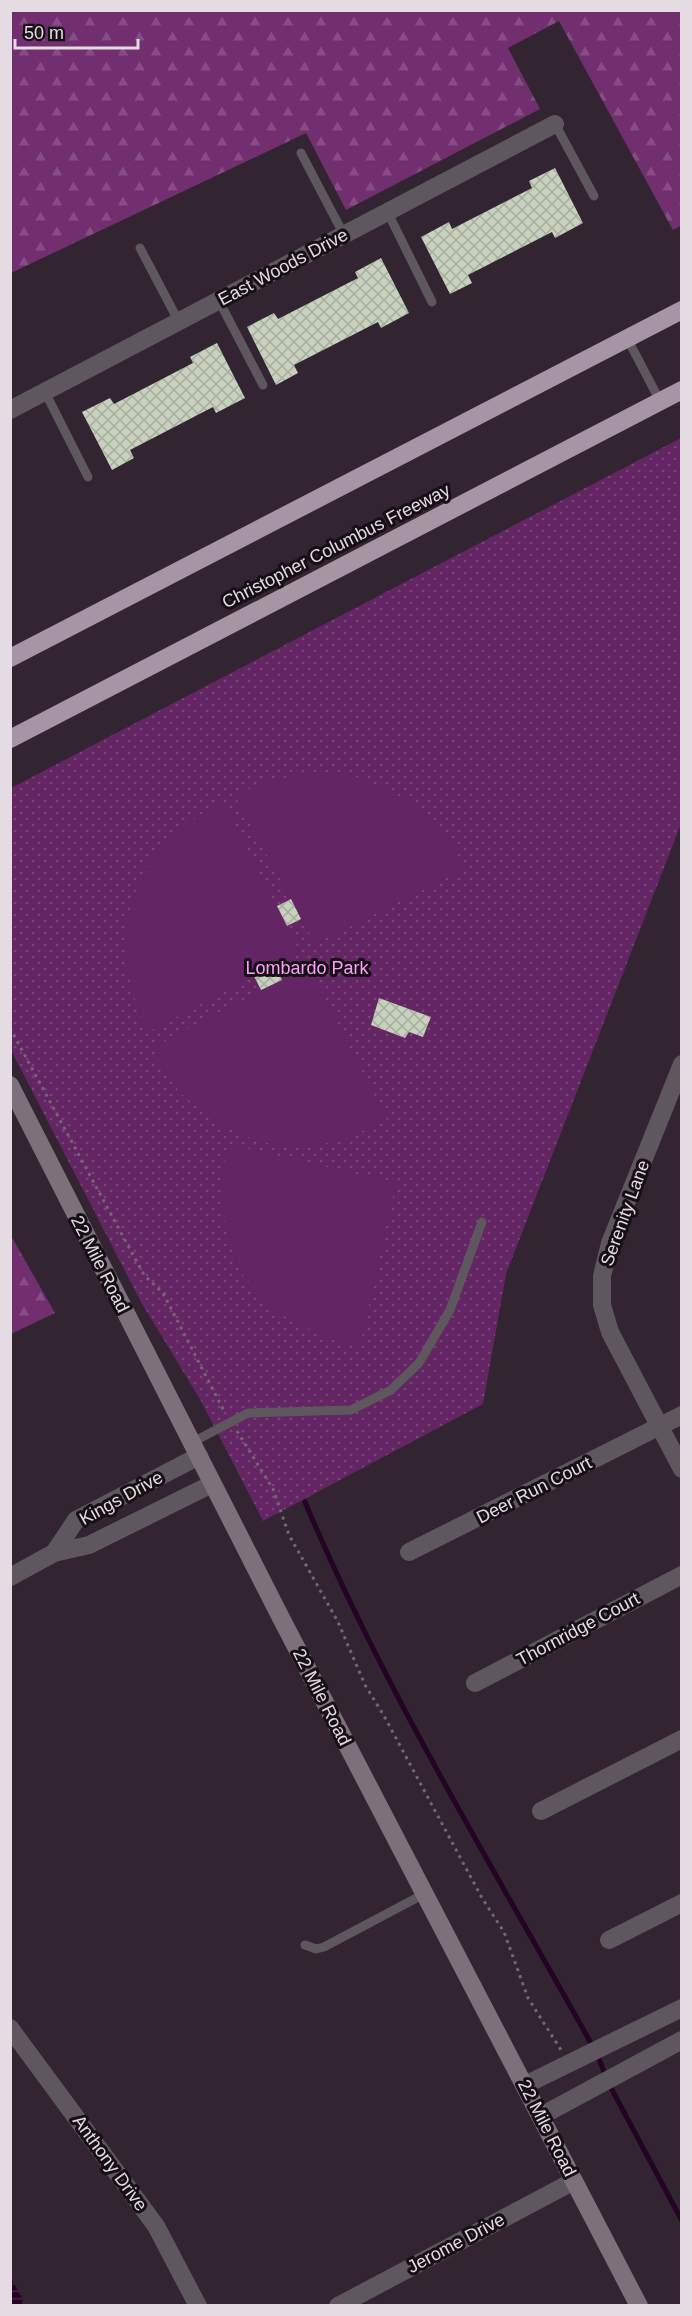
<svg xmlns="http://www.w3.org/2000/svg" width="692" height="2316" font-family="Arial,sans-serif">
	<style>
		.forest { fill: url(#forest-firs) }
		.park { fill: url(#park-dots) }
		.garden { fill: #632563 }
		.water { fill: url(#water-rules) }
		.lines { fill: none; stroke-linecap: round; stroke-linejoin: round }
		.stream { stroke: #240324; stroke-width: 5 }
		.building { fill: url(#building-cross-hatch) }
		.path { stroke: #736772; stroke-width: 3; stroke-dasharray: 3 4.5; stroke-linecap: butt }
		.lane { stroke: #5e575e; stroke-width: 9 }
		.street { stroke: #5e575e; stroke-width: 18 }
		.secondary { stroke: #7c717b; stroke-width: 18 }
		.highway { stroke: #a696a5; stroke-width: 18 }
		.labels { text-anchor: middle; dominant-baseline: central; stroke-width: 6; stroke-linejoin: round; paint-order: stroke }
		.street-label { font-size: 18px; fill: #e4dbe3; stroke: #161015 }
		.park-label { font-size: 18px; fill: #fda0fa; stroke: #161015 }
	</style>
	<defs>
		<pattern id="forest-firs" width="22" height="20" patternUnits="userSpaceOnUse" patternTransform="scale(1.5)"><rect width="22" height="20" fill="#712f70"/><path d="M5 1l3.5 6h-7zM16 11l3.5 6h-7z" fill="#854d84"/></pattern>
		<pattern id="park-dots" width="8" height="8" patternUnits="userSpaceOnUse" patternTransform="scale(1.5)"><rect width="8" height="8" fill="#632563"/><path d="M2 2h.1M6 6h.1" fill="none" stroke="#794479" stroke-width="1.8" stroke-linecap="round"/></pattern>
		<pattern id="water-rules" width="6" height="5" patternUnits="userSpaceOnUse" patternTransform="scale(1.5)"><rect width="6" height="5" fill="#240324"/><path d="M0 2.5h6" fill="none" stroke="#442744"/></pattern>
		<pattern id="building-cross-hatch" width="8" height="8" patternUnits="userSpaceOnUse" patternTransform="scale(1.5)"><rect width="8" height="8" fill="#c7d1bd"/><path d="M0 0l8 8M0 8l8-8" fill="none" stroke="#a6ad9f"/></pattern>
	</defs>
	<rect width="100%" height="100%" fill="#322431"/>
	<g class="forest">
		<polygon points="11,11 681,11 682,225 673,230 559,21 508,48 540,109 346,210 306,133 11,273"/>
		<polygon points="10,1234 55,1313 11,1334 10,1334"/>
	</g>
	<polygon class="park" points="681,438 681,824 506,1274 483,1404 263,1521 201,1401 141,1302 11,1050 11,788"/>
	<g class="garden">
		<polygon points="311,772 363,778 418,806 451,842 464,869 315,944 235,796 261,783"/>
		<path d="M223,802L300,952L146,1033C126,977 115,931 143,874C147,867 150,856 156,850C175,830 199,815 223,802Z"/>
		<path d="M308,966L387,1120C362,1132 337,1143 310,1146C263,1152 210,1123 179,1091C168,1079 160,1061 152,1048Z"/>
		<polygon points="228,1144 396,1183 360,1346 326,1338 278,1313 240,1272 223,1216 221,1179"/>
	</g>
	<polygon class="water" points="11,2278 23,2300 21,2305 11,2305"/>
	<g class="lines">
		<path class="stream" d="M305,1502C386,1694 496,1872 597,2054L609,2084L682,2221"/>
	</g>
	<g class="building">
		<polygon points="555,168 583,223 555,238 552,232 468,275 472,283 450,294 421,237 449,222 452,229 532,188 529,181"/>
		<polygon points="381,258 409,313 381,328 378,322 294,365 298,373 276,385 247,327 274,313 278,319 358,278 355,272"/>
		<polygon points="217,343 245,398 216,413 213,407 130,450 134,458 112,470 82,412 110,398 114,404 193,363 190,357"/>
		<polygon points="291,899 301,919 287,926 277,906"/>
		<polygon points="275,965 282,980 261,990 254,976"/>
		<polygon points="379,998 431,1017 423,1037 409,1032 405,1038 371,1025"/>
	</g>
	<g class="lines">
		<g class="path">
			<polyline points="10,1028 144,1275 163,1293 225,1413"/>
			<polyline points="237,1431 273,1489 289,1535 338,1622 365,1685 383,1714 482,1898 504,1932 528,1998 561,2050"/>
		</g>
		<g class="lane">
			<polyline points="555,124 594,196"/>
			<polyline points="301,153 344,235"/>
			<polyline points="388,213 432,302"/>
			<polyline points="140,248 179,322"/>
			<polyline points="219,301 263,385"/>
			<polyline points="627,338 660,401"/>
			<polyline points="45,392 88,477"/>
			<polyline points="191,1443 248,1413 351,1410 391,1390 419,1363 450,1310 482,1222"/>
			<polyline points="305,1945 316,1949 324,1947 424,1894"/>
		</g>
		<g class="street">
			<polyline points="10,410 555,124"/>
			<polyline points="682,1064 610,1243 602,1276 602,1305 610,1332 682,1469"/>
			<polyline points="199,1456 76,1520 54,1553 89,1545 212,1484"/>
			<polyline points="409,1552 682,1415"/>
			<polyline points="10,1577 54,1553"/>
			<polyline points="475,1683 682,1575"/>
			<polyline points="541,1811 682,1739"/>
			<polyline points="609,1940 682,1903"/>
			<polyline points="10,2028 156,2226 198,2306"/>
			<polyline points="525,2085 682,2008"/>
			<polyline points="541,2116 682,2040"/>
			<polyline points="338,2306 574,2181"/>
		</g>
		<polyline class="secondary" points="10,1085 280,1616 639,2306"/>
		<g class="highway">
			<polyline points="10,658 682,310"/>
			<polyline points="10,739 682,390"/>
		</g>
	</g>
	<g class="labels">
		<g class="street-label">
			<text transform="translate(283 267) rotate(-28)">East Woods Drive</text>
			<text transform="translate(336 546) rotate(-27)">Christopher Columbus Freeway</text>
			<text transform="translate(625 1213) rotate(-70)">Serenity Lane</text>
			<text transform="translate(100 1264) rotate(63)">22 Mile Road</text>
			<text transform="translate(534 1490) rotate(-27)">Deer Run Court</text>
			<text transform="translate(121 1498) rotate(-29)">Kings Drive</text>
			<text transform="translate(578 1629) rotate(-28)">Thornridge Court</text>
			<text transform="translate(322 1697) rotate(63)">22 Mile Road</text>
			<text transform="translate(547 2128) rotate(63)">22 Mile Road</text>
			<text transform="translate(110 2163) rotate(54)">Anthony Drive</text>
			<text transform="translate(456 2243) rotate(-28)">Jerome Drive</text>
		</g>
		<g class="park-label">
			<text x="307" y="968">Lombardo Park</text>
		</g>
	</g>
	<rect width="692" height="2316" fill="none" stroke="#e4dbe3" stroke-width="24"/>
	<path d="M15 39v9h123v-9" fill="none" stroke="#e4dbe3" stroke-width="3"/>
	<text x="24" y="39" font-size="18" fill="#e4dbe3" stroke="#161015" stroke-width="4.5" paint-order="stroke">50 m</text>
</svg>
